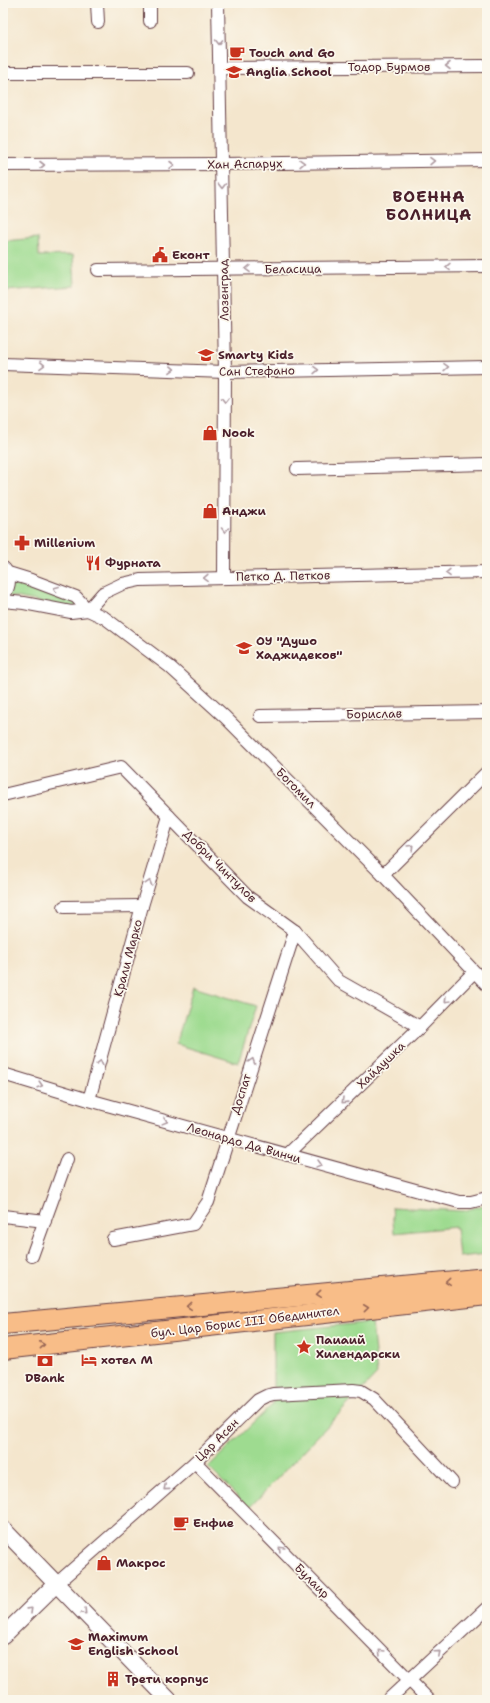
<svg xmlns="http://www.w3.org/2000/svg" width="490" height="1703" font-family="'Shantell Sans',sans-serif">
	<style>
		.green { fill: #9edb90; stroke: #747d5e }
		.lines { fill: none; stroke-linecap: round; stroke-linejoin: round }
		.minor-casing { stroke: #643d43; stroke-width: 14 }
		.tertiary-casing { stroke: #643d43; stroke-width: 18 }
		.primary-casing { stroke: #643d43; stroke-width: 22 }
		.minor { stroke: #fff; stroke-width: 12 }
		.tertiary { stroke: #fff; stroke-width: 16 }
		.primary { stroke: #f8bd88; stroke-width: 20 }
		.oneway { stroke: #ae9aa0 }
		.oneway2 { stroke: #986655 }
		.labels { text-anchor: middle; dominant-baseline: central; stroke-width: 3.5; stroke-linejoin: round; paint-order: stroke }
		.poi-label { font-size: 12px; font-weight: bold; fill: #4a1f2b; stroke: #fbf7ec; text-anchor: start }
		.street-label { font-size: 12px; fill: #4a1f2b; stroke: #fbf7ec }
		.district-label { font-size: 16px; font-weight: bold; letter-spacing: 1px; fill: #4a1f2b; stroke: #fbf7ec }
	</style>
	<rect width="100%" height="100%" fill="#fbf7ec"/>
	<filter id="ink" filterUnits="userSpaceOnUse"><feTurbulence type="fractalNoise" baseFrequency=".025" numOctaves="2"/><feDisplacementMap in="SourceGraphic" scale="8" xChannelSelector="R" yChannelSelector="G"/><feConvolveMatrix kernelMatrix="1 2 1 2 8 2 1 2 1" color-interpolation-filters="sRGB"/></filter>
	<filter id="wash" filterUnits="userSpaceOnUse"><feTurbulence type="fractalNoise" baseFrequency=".012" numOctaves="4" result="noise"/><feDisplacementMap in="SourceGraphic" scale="16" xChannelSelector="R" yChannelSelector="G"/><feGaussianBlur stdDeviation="0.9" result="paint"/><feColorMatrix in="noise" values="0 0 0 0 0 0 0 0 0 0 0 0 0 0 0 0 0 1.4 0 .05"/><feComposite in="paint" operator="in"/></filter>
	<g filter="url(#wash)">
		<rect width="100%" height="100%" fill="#f4e6cd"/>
		<g class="green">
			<polygon points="38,238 39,256 73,255 75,286 4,291 3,241"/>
			<polygon points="9,577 73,601 80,607 71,608 5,595"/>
			<polygon points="193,987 256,1006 238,1063 176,1044"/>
			<polygon points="487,1204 487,1254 459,1257 456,1227 394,1233 392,1207 463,1211"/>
			<polygon points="372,1322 377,1374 249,1508 208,1467 273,1404 273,1332"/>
		</g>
	</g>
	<g filter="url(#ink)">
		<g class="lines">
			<defs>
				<g id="minor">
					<polyline points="97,3 98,22"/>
					<polyline points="150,3 150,21"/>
					<polyline points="218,3 225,372 224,577"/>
					<polyline points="220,68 487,66"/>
					<polyline points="3,73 188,73"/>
					<polyline points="3,165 222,164 487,160"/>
					<polyline points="98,270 487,266"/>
					<polyline points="3,364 225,372 487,367"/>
					<polyline points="297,469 487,464"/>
					<polyline points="5,572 31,580 76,597 88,610 105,618 170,667 225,717 383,875 487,985"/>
					<polyline points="3,601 24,603 71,612 88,610"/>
					<polyline points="88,610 103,593 122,584 140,580 487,572"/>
					<polyline points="260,716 487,712"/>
					<polyline points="3,795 121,767 248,897 295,931 339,981 420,1027"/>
					<polyline points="383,875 487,772"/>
					<polyline points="64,907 142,906"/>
					<polyline points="3,1074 89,1100 459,1202 471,1202 487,1198"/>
					<polyline points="89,1100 142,906 169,816"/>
					<polyline points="287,1155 420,1027 474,972"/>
					<polyline points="3,1216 45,1221"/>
					<polyline points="113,1239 193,1224 208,1202 295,931"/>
					<polyline points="32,1256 67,1159"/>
					<polyline points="195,1462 429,1700"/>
					<polyline points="56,1584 195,1462 258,1400 266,1396 273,1394 353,1390 361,1391 374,1399 452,1482"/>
					<polyline points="388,1700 487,1608"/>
				</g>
				<g id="tertiary">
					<path d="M3,570C8,577 8,585 3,593"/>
					<polyline points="3,1529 169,1700"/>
					<polyline points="3,1636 56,1584"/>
				</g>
				<g id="primary">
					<polyline points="3,1324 487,1278"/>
					<polyline points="3,1349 487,1295"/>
				</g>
			</defs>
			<use href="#minor" class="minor-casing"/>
			<use href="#tertiary" class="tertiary-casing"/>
			<use href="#primary" class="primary-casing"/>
			<use href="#minor" class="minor"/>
			<use href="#tertiary" class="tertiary"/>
			<use href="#primary" class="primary"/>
		</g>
		<defs><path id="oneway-chevron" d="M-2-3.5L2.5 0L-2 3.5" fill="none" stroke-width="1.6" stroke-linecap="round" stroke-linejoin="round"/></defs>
		<g class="oneway">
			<use href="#oneway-chevron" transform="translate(219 42) rotate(89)"/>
			<use href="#oneway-chevron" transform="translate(448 66) rotate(180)"/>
			<use href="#oneway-chevron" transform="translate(432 161) rotate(-1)"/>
			<use href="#oneway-chevron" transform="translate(302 163) rotate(-1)"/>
			<use href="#oneway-chevron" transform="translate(42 165)"/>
			<use href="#oneway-chevron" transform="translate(172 165)"/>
			<use href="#oneway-chevron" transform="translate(222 186) rotate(89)"/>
			<use href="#oneway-chevron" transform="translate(448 267) rotate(179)"/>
			<use href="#oneway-chevron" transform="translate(248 269) rotate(179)"/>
			<use href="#oneway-chevron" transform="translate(42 365) rotate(1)"/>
			<use href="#oneway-chevron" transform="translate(446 367) rotate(-1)"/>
			<use href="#oneway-chevron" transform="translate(172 369) rotate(2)"/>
			<use href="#oneway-chevron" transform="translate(316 370) rotate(-1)"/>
			<use href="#oneway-chevron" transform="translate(225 400) rotate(90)"/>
			<use href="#oneway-chevron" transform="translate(225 530) rotate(90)"/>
			<use href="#oneway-chevron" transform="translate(448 573) rotate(179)"/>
			<use href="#oneway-chevron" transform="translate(206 578) rotate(178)"/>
			<use href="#oneway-chevron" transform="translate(56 589) rotate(-158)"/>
			<use href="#oneway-chevron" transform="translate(411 847) rotate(-45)"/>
			<use href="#oneway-chevron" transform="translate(149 883) rotate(-74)"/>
			<use href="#oneway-chevron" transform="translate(447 1000) rotate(134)"/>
			<use href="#oneway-chevron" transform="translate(252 1061) rotate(-72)"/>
			<use href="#oneway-chevron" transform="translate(100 1063) rotate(-75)"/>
			<use href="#oneway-chevron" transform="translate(40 1085) rotate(17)"/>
			<use href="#oneway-chevron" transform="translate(344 1101) rotate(136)"/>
			<use href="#oneway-chevron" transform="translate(165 1121) rotate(15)"/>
			<use href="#oneway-chevron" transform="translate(319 1164) rotate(15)"/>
			<use href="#oneway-chevron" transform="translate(166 1488) rotate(139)"/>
			<use href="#oneway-chevron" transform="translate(281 1549) rotate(-135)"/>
			<use href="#oneway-chevron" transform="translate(30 1610) rotate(-44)"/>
			<use href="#oneway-chevron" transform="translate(84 1612) rotate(46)"/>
			<use href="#oneway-chevron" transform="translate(381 1652) rotate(-135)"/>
			<use href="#oneway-chevron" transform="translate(438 1653) rotate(-42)"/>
		</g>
		<g class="oneway2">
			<use href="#oneway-chevron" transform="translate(448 1282) rotate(175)"/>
			<use href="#oneway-chevron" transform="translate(319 1294) rotate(175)"/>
			<use href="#oneway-chevron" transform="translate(189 1306) rotate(175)"/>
			<use href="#oneway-chevron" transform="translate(366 1308) rotate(-6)"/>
			<use href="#oneway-chevron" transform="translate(42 1345) rotate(-6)"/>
		</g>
	</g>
	<defs>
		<symbol id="cafe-bare" viewBox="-9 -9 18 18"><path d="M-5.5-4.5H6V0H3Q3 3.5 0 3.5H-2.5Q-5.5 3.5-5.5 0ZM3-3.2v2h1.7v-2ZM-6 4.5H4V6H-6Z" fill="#c8321e" stroke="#fbf7ec" stroke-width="2.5" paint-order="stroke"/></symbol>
		<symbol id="school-bare" viewBox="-9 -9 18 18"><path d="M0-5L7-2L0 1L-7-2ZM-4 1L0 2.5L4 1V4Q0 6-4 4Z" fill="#c8321e" stroke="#fbf7ec" stroke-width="2.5" paint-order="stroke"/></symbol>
		<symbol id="civic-bare" viewBox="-9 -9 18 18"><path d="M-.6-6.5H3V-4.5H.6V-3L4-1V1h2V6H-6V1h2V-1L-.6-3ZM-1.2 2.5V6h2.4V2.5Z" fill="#c8321e" stroke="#fbf7ec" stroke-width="2.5" paint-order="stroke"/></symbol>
		<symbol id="shop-bare" viewBox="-9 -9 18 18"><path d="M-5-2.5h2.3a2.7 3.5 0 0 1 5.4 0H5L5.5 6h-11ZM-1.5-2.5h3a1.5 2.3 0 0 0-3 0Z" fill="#c8321e" stroke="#fbf7ec" stroke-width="2.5" paint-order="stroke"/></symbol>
		<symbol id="pharmacy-bare" viewBox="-9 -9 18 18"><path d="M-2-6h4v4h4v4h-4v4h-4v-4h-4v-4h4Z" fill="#c8321e" stroke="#fbf7ec" stroke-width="2.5" paint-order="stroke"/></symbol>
		<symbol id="restaurant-bare" viewBox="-9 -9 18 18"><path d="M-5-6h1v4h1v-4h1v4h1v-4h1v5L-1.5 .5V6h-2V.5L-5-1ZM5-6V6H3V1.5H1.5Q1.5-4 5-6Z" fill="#c8321e" stroke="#fbf7ec" stroke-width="2.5" paint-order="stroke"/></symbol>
		<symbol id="sight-bare" viewBox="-9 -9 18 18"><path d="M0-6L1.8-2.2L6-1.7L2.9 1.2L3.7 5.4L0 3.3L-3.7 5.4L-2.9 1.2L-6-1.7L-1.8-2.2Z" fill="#c8321e" stroke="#fbf7ec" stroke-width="2.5" paint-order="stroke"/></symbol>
		<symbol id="hotel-bare" viewBox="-9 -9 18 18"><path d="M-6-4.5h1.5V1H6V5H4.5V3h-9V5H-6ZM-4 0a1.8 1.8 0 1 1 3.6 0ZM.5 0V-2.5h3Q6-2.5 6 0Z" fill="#c8321e" stroke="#fbf7ec" stroke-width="2.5" paint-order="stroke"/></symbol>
		<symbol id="bank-bare" viewBox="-9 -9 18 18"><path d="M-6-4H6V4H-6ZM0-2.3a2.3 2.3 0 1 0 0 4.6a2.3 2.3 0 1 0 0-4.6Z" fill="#c8321e" stroke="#fbf7ec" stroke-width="2.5" paint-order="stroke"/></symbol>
		<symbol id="building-bare" viewBox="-9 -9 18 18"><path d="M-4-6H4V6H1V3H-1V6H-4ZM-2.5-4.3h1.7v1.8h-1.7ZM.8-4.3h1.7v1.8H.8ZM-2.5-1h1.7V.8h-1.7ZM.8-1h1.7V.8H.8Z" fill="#c8321e" stroke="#fbf7ec" stroke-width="2.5" paint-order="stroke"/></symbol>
	</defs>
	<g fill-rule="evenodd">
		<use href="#cafe-bare" x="226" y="42" width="22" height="22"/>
		<use href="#school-bare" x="223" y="61" width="22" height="22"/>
		<use href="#civic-bare" x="149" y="244" width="22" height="22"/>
		<use href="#school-bare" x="195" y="344" width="22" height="22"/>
		<use href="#shop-bare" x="199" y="422" width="22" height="22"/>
		<use href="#shop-bare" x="199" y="500" width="22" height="22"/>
		<use href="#pharmacy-bare" x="11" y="532" width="22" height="22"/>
		<use href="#restaurant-bare" x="82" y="552" width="22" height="22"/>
		<use href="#school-bare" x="233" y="637" width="22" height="22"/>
		<use href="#sight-bare" x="293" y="1336" width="22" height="22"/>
		<use href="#hotel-bare" x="78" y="1349" width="22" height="22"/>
		<use href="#bank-bare" x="34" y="1350" width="22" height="22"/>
		<use href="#cafe-bare" x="170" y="1512" width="22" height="22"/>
		<use href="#shop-bare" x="93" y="1552" width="22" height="22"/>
		<use href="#school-bare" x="65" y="1633" width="22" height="22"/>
		<use href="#building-bare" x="102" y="1668" width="22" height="22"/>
	</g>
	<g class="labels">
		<g class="poi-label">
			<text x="249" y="53">Touch and Go</text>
			<text x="246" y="72">Anglia School</text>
			<text x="172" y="255">Еконт</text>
			<text x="218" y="355">Smarty Kids</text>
			<text x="222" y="433">Nook</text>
			<text x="222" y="511">Анджи</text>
			<text x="34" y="543">Millenium</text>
			<text x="105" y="563">Фурната</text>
			<text x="256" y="641">ОУ "Душо<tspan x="256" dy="14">Хаджидеков"</tspan></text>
			<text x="316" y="1340">Паиаий<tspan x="316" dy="14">Хилендарски</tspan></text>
			<text x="101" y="1360">хотел М</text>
			<text x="45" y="1378" text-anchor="middle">DBank</text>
			<text x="193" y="1523">Енфие</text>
			<text x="116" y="1563">Макрос</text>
			<text x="88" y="1637">Maximum<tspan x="88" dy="14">English School</tspan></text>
			<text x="125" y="1679">Трети корпус</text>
		</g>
		<g class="street-label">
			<text x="389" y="67">Тодор Бурмов</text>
			<text transform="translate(245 164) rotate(-1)">Хан Аспарух</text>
			<text transform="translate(293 269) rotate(-1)">Беласица</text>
			<text transform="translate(224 290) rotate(-91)">Лозенград</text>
			<text transform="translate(257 371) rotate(-1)">Сан Стефано</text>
			<text transform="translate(283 576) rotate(-1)">Петко Д. Петков</text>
			<text transform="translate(374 714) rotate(-1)">Борислав</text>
			<text transform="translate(296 788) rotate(45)">Богомил</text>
			<text transform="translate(220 866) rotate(45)">Добри Чинтулов</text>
			<text transform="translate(128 958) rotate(-75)">Крали Марко</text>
			<text transform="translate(381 1065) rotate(-44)">Хайдушка</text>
			<text transform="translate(241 1094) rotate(-72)">Доспат</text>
			<text transform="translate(244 1143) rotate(16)">Леонардо Да Винчи</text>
			<text transform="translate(245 1322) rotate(-7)">бул. Цар Борис III Обединител</text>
			<text transform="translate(217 1440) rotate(-45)">Цар Асен</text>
			<text transform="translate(312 1581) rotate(45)">Булаир</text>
		</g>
		<g class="district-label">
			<text x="429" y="196">ВОЕННА<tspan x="429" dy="18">БОЛНИЦА</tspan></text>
		</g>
	</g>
	<rect width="490" height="1703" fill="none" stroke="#fbf7ec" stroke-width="16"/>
</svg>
